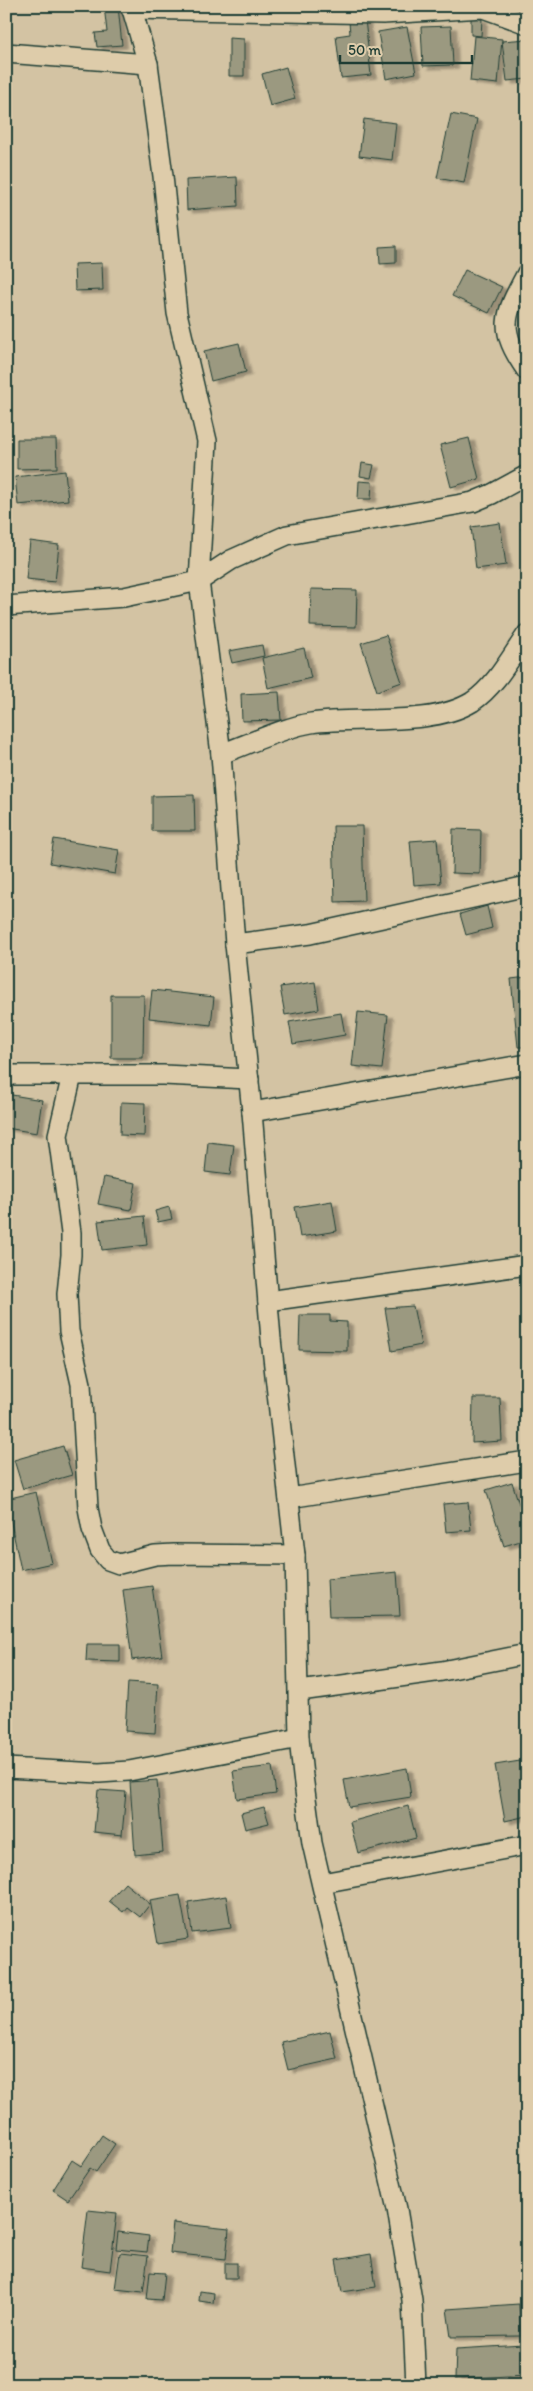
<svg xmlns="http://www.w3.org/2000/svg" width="533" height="2391" font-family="Itim,sans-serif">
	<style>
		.building { fill: #9b9980; stroke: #1f3d34; filter: url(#shadow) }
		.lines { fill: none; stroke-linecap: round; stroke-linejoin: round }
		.minor-casing { stroke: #1f3d34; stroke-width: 22 }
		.minor { stroke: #deccaa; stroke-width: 19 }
	</style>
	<defs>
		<filter id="shadow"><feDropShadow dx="5.5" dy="3" stdDeviation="1" flood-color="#0004"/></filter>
	</defs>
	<rect width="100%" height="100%" fill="#d3c3a3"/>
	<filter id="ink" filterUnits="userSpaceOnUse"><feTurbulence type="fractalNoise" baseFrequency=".02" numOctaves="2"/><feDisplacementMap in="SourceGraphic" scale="10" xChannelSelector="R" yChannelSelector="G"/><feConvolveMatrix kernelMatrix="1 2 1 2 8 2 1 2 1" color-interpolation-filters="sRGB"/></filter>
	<g filter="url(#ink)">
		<g class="building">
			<polygon points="104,6 118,6 122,45 97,47 95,33 107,32"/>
			<polygon points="471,18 482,19 481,36 471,35"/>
			<polygon points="365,19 371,75 341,78 336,36 350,34 349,21"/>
			<polygon points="451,26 453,65 423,66 421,27"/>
			<polygon points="407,27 416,73 386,79 378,32"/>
			<polygon points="474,36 502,39 498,84 470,81"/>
			<polygon points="229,38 244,39 244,76 229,76"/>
			<polygon points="527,39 527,79 507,81 502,41"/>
			<polygon points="286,67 295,99 270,106 262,74"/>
			<polygon points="451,114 477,119 464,183 437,178"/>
			<polygon points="364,119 396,123 392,160 359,156"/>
			<polygon points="237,177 238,206 187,210 186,180"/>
			<polygon points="396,246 396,263 380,264 379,247"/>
			<polygon points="102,263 103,290 75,291 74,264"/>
			<polygon points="465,270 502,287 489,313 452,296"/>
			<polygon points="239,343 246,372 211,381 204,351"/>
			<polygon points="469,438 479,479 451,487 440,445"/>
			<polygon points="17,439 56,439 57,468 17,469"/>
			<polygon points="362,463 374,465 371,478 360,476"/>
			<polygon points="65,471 68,500 18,505 15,477"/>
			<polygon points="359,481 372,482 371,499 358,499"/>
			<polygon points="500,523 506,565 476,569 471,527"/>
			<polygon points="527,526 527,544 521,528"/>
			<polygon points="30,541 59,545 55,582 26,579"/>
			<polygon points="311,589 357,590 356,627 310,626"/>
			<polygon points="386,635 402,682 377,691 361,643"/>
			<polygon points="262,645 264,656 232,663 229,651"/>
			<polygon points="304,648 311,678 268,688 262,658"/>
			<polygon points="279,692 281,720 242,721 241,694"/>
			<polygon points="194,795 195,831 152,831 152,796"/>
			<polygon points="333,826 362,826 364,901 335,902"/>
			<polygon points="453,829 481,830 480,874 452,873"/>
			<polygon points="54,839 119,850 115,874 50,863"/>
			<polygon points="437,839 441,883 414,885 410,841"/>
			<polygon points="487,906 492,928 466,935 460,914"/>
			<polygon points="527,977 527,1047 518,1047 511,979"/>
			<polygon points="315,982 319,1009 285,1015 280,987"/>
			<polygon points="152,990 214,997 211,1025 149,1018"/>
			<polygon points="111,995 144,995 143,1058 111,1058"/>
			<polygon points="358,1012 388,1015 382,1069 352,1066"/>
			<polygon points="341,1013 345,1035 293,1044 289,1022"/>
			<polygon points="527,1082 527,1124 524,1124"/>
			<polygon points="6,1094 42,1100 37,1133 6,1128"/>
			<polygon points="121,1102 145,1103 144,1136 120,1135"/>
			<polygon points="208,1142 234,1145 230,1175 205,1172"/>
			<polygon points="104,1177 136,1183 131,1210 98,1204"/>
			<polygon points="332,1201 337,1231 300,1237 295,1207"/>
			<polygon points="169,1207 172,1219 158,1222 155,1211"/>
			<polygon points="144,1216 147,1245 102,1250 98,1221"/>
			<polygon points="413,1306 421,1345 392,1351 385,1308"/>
			<polygon points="300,1315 330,1315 330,1321 347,1322 347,1351 299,1350"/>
			<polygon points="473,1398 500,1398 502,1441 472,1443"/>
			<polygon points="63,1446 72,1475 23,1489 14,1460"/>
			<polygon points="512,1482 527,1529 527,1539 504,1546 486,1490"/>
			<polygon points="36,1492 52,1563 21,1570 6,1499"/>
			<polygon points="468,1502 471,1530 446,1532 443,1504"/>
			<polygon points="397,1572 400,1616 329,1617 327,1579"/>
			<polygon points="152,1586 162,1656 132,1660 123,1590"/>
			<polygon points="87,1644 120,1644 120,1662 86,1661"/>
			<polygon points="128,1682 158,1684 155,1733 125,1731"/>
			<polygon points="520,1761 527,1796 527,1816 505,1821 495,1765"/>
			<polygon points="272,1766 276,1794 237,1799 233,1771"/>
			<polygon points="407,1768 411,1797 349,1807 344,1780"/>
			<polygon points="157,1780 163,1852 135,1855 130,1782"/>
			<polygon points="98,1790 126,1792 122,1835 94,1832"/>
			<polygon points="408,1806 416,1838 358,1853 350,1822"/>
			<polygon points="264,1807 269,1823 245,1829 241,1813"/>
			<polygon points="125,1883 150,1904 140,1917 127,1907 123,1912 109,1901"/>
			<polygon points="180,1895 188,1939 158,1944 150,1900"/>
			<polygon points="226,1896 231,1928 192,1933 188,1902"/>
			<polygon points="330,2031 337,2059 288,2070 281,2042"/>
			<polygon points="102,2135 115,2144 96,2172 90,2168 68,2200 53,2190 72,2160 81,2166"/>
			<polygon points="88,2210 117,2213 110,2271 81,2267"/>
			<polygon points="173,2223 229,2229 226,2259 170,2253"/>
			<polygon points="118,2232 149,2236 147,2252 116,2249"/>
			<polygon points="120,2253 148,2256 143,2292 115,2289"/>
			<polygon points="371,2254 376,2287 342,2292 336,2260"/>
			<rect x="225" y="2263" width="12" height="15"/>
			<polygon points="150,2272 165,2273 162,2300 147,2299"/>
			<polygon points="200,2291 214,2293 213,2303 199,2301"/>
			<polygon points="519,2304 521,2336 451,2337 447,2309"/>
			<polygon points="523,2345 526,2375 455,2379 456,2349"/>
		</g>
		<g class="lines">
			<defs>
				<g id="minor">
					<polyline points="131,6 148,64 163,176 177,313 207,441 199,581 221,754 235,944 252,1112 271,1339 295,1555 299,1738 303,1776 312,1843 397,2209 412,2300 416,2385"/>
					<polyline points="131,9 383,14 483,8 527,24"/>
					<polyline points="6,53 148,64"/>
					<path d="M527,273C504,316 497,328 527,371"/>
					<polyline points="6,606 124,597 199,581 231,560 287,535 473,502 492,494 527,475"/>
					<path d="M221,754C246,745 285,727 311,723C358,716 431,727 472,702C495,687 511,657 527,634"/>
					<polyline points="235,944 310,934 527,886"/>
					<polyline points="6,1075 163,1075 249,1079"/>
					<polyline points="72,1075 58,1135 71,1233 71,1255 67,1294 69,1331 81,1384 88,1508 92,1529 100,1550 108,1560 119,1564 155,1555 174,1554 295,1555"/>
					<polyline points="252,1112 527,1064"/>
					<polyline points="268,1301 527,1265"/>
					<polyline points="289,1498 527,1461"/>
					<polyline points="300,1691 442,1671 527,1654"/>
					<polyline points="6,1768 99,1773 129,1771 299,1738"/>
					<polyline points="322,1883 527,1845"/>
				</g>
			</defs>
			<use href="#minor" class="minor-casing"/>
			<use href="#minor" class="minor"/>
		</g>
	</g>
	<rect width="533" height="2391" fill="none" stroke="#deccaa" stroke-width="25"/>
	<rect x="12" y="12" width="508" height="2366" fill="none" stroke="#1f3d34" stroke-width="2" filter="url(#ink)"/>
	<path d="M340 55v8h132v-8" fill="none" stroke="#1f3d34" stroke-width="2.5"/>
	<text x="348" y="55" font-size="15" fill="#1f3d34" stroke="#deccaa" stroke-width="4" paint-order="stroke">50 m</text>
</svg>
